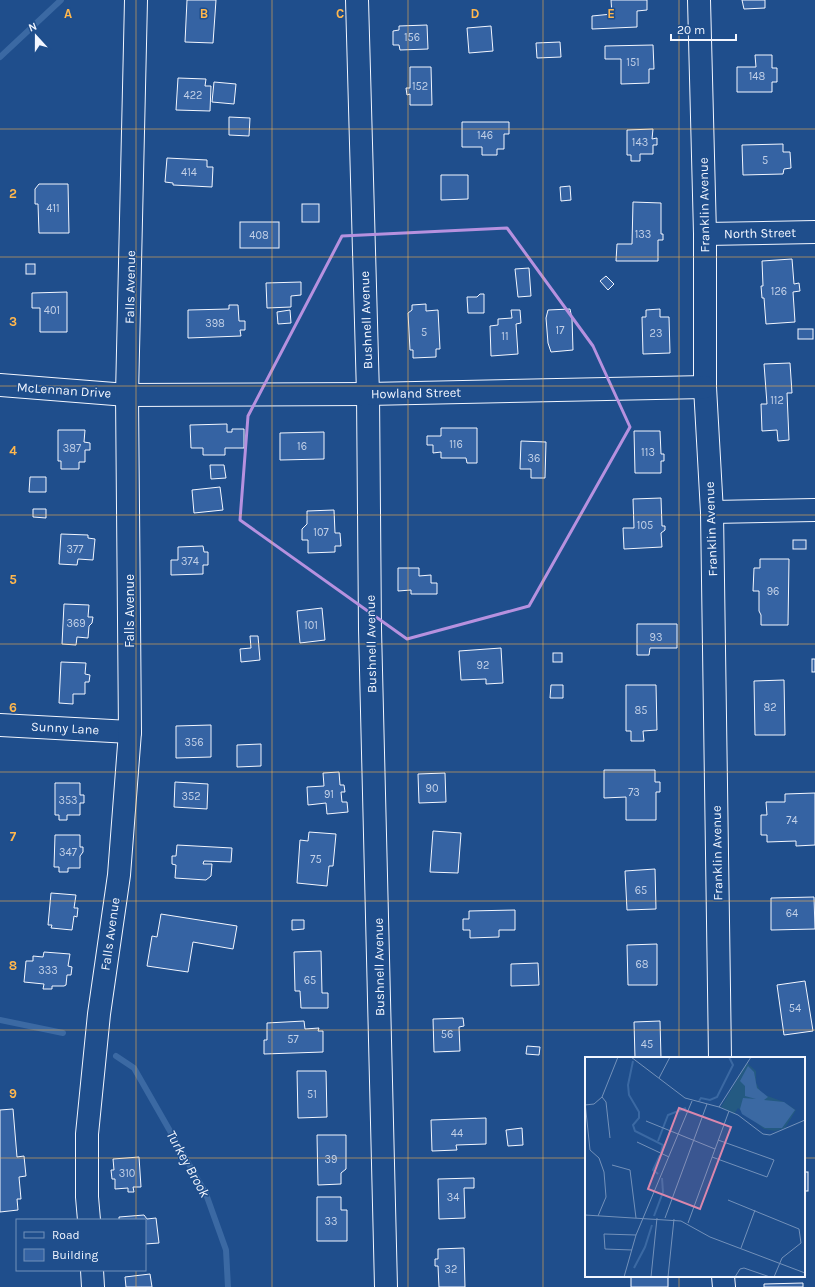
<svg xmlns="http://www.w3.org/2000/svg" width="815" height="1287" font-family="Karla,sans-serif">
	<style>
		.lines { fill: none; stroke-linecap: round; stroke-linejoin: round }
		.stream { stroke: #3b69a3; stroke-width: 6 }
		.building { fill: #3563a3; stroke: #f2f6ff }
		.minor-casing { stroke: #f2f6ff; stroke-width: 24 }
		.major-casing { stroke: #f2f6ff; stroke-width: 24 }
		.minor { stroke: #1f4e8c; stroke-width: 22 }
		.major { stroke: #1f4e8c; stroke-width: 22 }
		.marked { fill: none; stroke: #b691df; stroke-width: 3; stroke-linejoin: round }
		.grid { fill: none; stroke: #ffb74d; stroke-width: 1; stroke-opacity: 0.55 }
		.labels { text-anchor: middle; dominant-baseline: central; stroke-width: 3; stroke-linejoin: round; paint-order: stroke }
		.number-label { font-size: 11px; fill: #c3d1e8 }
		.street-label { font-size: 13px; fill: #f2f6ff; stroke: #1f4e8c }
		.water-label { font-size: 14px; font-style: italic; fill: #f2f6ff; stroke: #1f4e8c }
		.inset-river { fill: none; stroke: #3b69a3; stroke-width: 2 }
		.inset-road { fill: none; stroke: #7391ba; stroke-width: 1 }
		.view { fill: #da87ad; fill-opacity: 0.15; stroke: #da87ad; stroke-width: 2 }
		.inset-edge { fill: none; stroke: #f2f6ff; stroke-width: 2 }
		.grid-label { font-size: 13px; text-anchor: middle; font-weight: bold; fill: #ffb74d; stroke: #1f4e8c; stroke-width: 3; stroke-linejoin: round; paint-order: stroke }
	</style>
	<rect width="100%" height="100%" fill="#1f4e8c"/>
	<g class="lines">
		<g class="stream">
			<polyline points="0,57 61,0"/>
			<polyline points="0,1020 63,1033"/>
			<polyline points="116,1056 134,1068 206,1194 226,1250 228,1287"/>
		</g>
	</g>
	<g class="building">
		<polygon points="187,0 216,0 213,43 185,42"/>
		<polygon points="611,0 647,0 647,10 637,11 637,27 592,29 592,16 612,14"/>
		<polygon points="742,0 765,0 765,8 744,9"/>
		<polygon points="427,25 428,49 400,50 399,45 393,45 393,31 399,30 399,26"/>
		<polygon points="491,26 493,51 469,53 467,28"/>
		<polygon points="560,42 561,57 537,58 536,43"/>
		<polygon points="653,45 654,69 649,69 649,83 621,84 621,59 605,59 605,46"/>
		<polygon points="755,55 772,55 772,68 777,68 777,82 772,82 772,92 737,92 737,67 756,67"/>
		<polygon points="410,67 431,67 432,105 410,105 410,94 407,95 406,88 410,88"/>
		<polygon points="178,78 206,79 205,86 211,86 210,111 176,110"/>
		<polygon points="214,82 236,84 234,104 212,102"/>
		<polygon points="229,117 250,118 249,136 229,135"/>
		<polygon points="462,122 509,122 509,134 504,134 504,149 497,149 497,155 482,155 482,147 462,147"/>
		<polygon points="653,129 652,139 657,138 657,145 653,145 653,154 640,154 640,161 631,161 631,155 627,155 627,130"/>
		<polygon points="783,144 783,152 790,152 791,168 784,169 783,174 743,175 742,145"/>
		<polygon points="167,158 207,160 207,167 213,167 212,187 173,185 173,183 165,182"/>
		<polygon points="441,175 468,175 468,199 441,200"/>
		<polygon points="39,184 68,184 69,233 39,233 38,204 35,204 35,189"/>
		<polygon points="570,186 571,200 561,201 560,187"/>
		<polygon points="633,202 661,203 661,234 663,234 663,240 658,240 658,261 616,261 617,244 632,244"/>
		<rect x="302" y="204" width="17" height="18"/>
		<rect x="240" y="222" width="39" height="26"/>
		<polygon points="792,259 794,284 799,283 800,291 793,292 795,322 766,324 764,298 762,298 761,286 763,286 762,261"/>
		<rect x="26" y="264" width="9" height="10"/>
		<polygon points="529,268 531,296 518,297 515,269"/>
		<polygon points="606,276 614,284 608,290 600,281"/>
		<polygon points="301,282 301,295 291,296 291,307 267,308 266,283"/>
		<polygon points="67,292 67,332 40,332 40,308 32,308 32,293"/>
		<polygon points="480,294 484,294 484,313 468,313 467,297 477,297"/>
		<polygon points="426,304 426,311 438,310 440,349 436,349 436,357 413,358 413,350 410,350 408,313 412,310 412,305"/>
		<polygon points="229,305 238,305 239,321 245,321 245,330 240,330 241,336 188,338 188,310 229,309"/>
		<polygon points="570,309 572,319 573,350 551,352 548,343 546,318 548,310"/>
		<polygon points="660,309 660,317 669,317 670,353 643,354 642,317 646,317 646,310"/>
		<polygon points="290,310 291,323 278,324 277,312"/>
		<polygon points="511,310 520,310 521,323 516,324 518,354 491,356 490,326 498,325 498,319 512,318"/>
		<rect x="798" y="329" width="15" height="10"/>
		<polygon points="790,363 792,393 787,393 789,440 778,441 777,430 762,431 761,404 767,404 764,364"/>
		<polygon points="227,424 227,432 232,432 232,429 244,429 244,448 225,448 225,455 203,455 203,448 191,448 190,425"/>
		<polygon points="441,428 477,428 477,463 467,463 466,458 441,458 441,452 433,453 433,445 427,445 427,436 441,436"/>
		<polygon points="58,430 85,430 84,442 90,443 90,450 85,450 85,462 79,462 79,469 61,469 61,461 58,461"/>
		<polygon points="634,431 660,431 661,454 664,454 664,461 661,461 661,473 635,473"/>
		<polygon points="324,432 324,459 280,460 280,433"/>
		<polygon points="521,441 546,442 545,478 531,478 531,469 520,469"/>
		<polygon points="210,465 224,465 226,478 211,479"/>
		<polygon points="30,477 46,477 46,492 29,492"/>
		<polygon points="220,487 223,510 194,513 192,490"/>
		<polygon points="661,498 662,526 665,526 665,530 661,533 662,547 624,549 623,528 634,528 633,499"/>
		<polygon points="33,509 46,509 46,518 33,517"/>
		<polygon points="334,510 335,533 340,533 341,546 335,546 335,552 308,553 308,540 302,540 302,529 307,524 307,511"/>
		<polygon points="61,534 88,535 88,538 95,539 93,560 78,559 77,565 59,564"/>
		<rect x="793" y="540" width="13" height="9"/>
		<polygon points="203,546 204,552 208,552 208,565 203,565 203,574 171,575 171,560 178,560 178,547"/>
		<polygon points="760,559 789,559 788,625 761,625 761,615 759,611 759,591 753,591 754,568 760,568"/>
		<polygon points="398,568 419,568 419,576 431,575 431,583 437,583 437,594 411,594 411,590 398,591"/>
		<polygon points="64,604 89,605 88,617 93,617 92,623 89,626 88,638 77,637 76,645 62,644"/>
		<polygon points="322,608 325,640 300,643 297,611"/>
		<polygon points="637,624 677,624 677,648 650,648 649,655 637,655"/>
		<polygon points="250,636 258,636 260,660 241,662 240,649 251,648"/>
		<polygon points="501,648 503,683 486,684 486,679 461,680 459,651"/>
		<rect x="553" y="653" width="9" height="9"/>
		<rect x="812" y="659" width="3" height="13"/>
		<polygon points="61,662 86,663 85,674 90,675 89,682 85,682 85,694 73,694 73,704 59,703"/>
		<polygon points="784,680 785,735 755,735 754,681"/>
		<polygon points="551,685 563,685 563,698 550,698"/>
		<polygon points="626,685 656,685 657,730 643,731 644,741 631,741 631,731 626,731"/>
		<polygon points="211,725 211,757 176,758 176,726"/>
		<polygon points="261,744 261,766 237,767 237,745"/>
		<polygon points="604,770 655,770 655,782 660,782 660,792 656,792 656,820 626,820 626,797 604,798"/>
		<polygon points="339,772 340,785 344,785 345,792 341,792 342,802 347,802 348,812 327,814 326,803 308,805 307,787 324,786 323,773"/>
		<polygon points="445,773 446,802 419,803 418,774"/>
		<polygon points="175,782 208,784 207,809 174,807"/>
		<polygon points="55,783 80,783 80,795 84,795 84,803 80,803 80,815 67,815 67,820 59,820 59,815 55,815"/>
		<polygon points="815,793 815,845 796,846 796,841 767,842 767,835 761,835 761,815 767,815 766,802 785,802 785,794"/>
		<polygon points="433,831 461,833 458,873 430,872"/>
		<polygon points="309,832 336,834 333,866 329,866 327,886 297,883 300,840 308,841"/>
		<polygon points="55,835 80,835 80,847 83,847 83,852 80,856 80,868 68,868 68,872 59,872 59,867 54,867"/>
		<polygon points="177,845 232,848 231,862 204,861 203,864 212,864 211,876 206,880 175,878 176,865 172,864 172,856 176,856"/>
		<polygon points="655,869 656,909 627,910 625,871"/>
		<polygon points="51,893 76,895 74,908 78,908 77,917 74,916 72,930 51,928 52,925 48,925"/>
		<polygon points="814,897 815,929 771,930 771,898"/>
		<polygon points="515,910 515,930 499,930 499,937 470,938 470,930 463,930 463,919 469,919 469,911"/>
		<polygon points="161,914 237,926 233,949 193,942 188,972 147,966 152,936 157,937"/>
		<polygon points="292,920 304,920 304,929 292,930"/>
		<polygon points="657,944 657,985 628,985 627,945"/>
		<polygon points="321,951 322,993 328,993 328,1008 301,1008 300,991 295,991 294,952"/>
		<polygon points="44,952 70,954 68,966 72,967 71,975 67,975 66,985 64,986 52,986 52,989 43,989 44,984 24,982 26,961 33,961 33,956 43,957"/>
		<polygon points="538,963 539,985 511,986 511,964"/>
		<polygon points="805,981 813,1031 784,1035 777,985"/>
		<polygon points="463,1018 464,1026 459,1027 460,1051 434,1052 433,1019"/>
		<polygon points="304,1021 305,1029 319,1028 318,1031 323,1031 323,1052 264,1054 264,1040 267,1040 267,1023"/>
		<polygon points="660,1021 661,1058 635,1058 634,1022"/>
		<polygon points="527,1046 540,1047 539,1055 526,1054"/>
		<polygon points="297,1071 326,1071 327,1117 298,1118"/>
		<polygon points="13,1109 17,1157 24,1156 26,1176 19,1177 21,1199 17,1199 18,1210 0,1212 0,1110"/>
		<polygon points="486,1118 486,1144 456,1145 457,1150 432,1151 431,1120"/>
		<polygon points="522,1128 523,1145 508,1146 506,1130"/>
		<polygon points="317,1135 346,1135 346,1169 341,1173 341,1184 318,1185"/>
		<polygon points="139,1157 141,1187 133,1187 134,1192 128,1192 128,1188 115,1189 115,1179 112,1179 111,1170 114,1170 113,1159"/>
		<rect x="804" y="1172" width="4" height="19"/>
		<polygon points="474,1178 474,1188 464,1188 465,1218 439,1219 438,1179"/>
		<polygon points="317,1197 341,1197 341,1210 347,1210 347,1241 317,1241"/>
		<polygon points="144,1215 147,1219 156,1218 159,1243 145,1244 145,1220 119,1220 119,1217"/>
		<polygon points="464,1248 465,1287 439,1287 438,1266 435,1266 435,1259 438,1259 438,1249"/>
		<polygon points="150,1274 152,1287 126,1287 125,1277"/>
		<rect x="631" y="1276" width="37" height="11"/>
		<polygon points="803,1283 803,1287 764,1287 764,1284"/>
	</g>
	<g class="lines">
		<defs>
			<g id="minor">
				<polyline points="357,0 368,394 370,629 386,1287"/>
				<polyline points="699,0 705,234 705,387 712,512 720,1058"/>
				<polyline points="705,234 815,232"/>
				<polyline points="0,385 127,395 368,394 705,387"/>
				<polyline points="712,512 815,510"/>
				<polyline points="0,725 130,732"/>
				<polyline points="723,1276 724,1287"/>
			</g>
			<g id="major">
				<polyline points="89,1220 87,1197 87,1134 99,1014 119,875 130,732 127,395 136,0"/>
				<polyline points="92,1270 93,1287"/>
			</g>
		</defs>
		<use href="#minor" class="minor-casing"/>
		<use href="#major" class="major-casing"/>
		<use href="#minor" class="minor"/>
		<use href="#major" class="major"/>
	</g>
	<path class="marked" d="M507,228L593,346L630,427L529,606L407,639L240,520L248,416L342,236Z"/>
	<path class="grid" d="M136,0V1220M272,0V1287M408,0V1287M543,0V1287M679,0V1058M0,129H815M0,257H815M0,386H815M0,515H815M0,644H815M0,772H815M0,901H815M0,1030H815M0,1158H586M804,1158H815M136,1270V1287M679,1276V1287"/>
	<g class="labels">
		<g class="number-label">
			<text x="412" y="37">156</text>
			<text x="633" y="62">151</text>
			<text x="757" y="76">148</text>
			<text x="420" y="86">152</text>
			<text x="193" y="95">422</text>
			<text x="485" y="135">146</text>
			<text x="640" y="142">143</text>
			<text x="765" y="160">5</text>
			<text x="189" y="172">414</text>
			<text x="53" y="208">411</text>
			<text x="643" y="234">133</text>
			<text x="259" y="235">408</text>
			<text x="779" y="291">126</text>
			<text x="52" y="310">401</text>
			<text x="215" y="323">398</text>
			<text x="560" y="330">17</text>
			<text x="424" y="332">5</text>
			<text x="656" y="333">23</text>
			<text x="505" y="336">11</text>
			<text x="777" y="400">112</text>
			<text x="456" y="444">116</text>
			<text x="302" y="446">16</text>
			<text x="72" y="448">387</text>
			<text x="648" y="452">113</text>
			<text x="534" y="458">36</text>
			<text x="645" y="525">105</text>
			<text x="321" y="532">107</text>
			<text x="75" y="549">377</text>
			<text x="190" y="561">374</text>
			<text x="773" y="591">96</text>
			<text x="76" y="623">369</text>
			<text x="311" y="625">101</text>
			<text x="656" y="637">93</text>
			<text x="483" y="665">92</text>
			<text x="770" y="707">82</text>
			<text x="641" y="710">85</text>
			<text x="194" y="742">356</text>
			<text x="432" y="788">90</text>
			<text x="634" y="792">73</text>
			<text x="329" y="794">91</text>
			<text x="191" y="796">352</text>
			<text x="68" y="800">353</text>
			<text x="792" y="820">74</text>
			<text x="68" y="852">347</text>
			<text x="316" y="859">75</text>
			<text x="641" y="890">65</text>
			<text x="792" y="913">64</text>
			<text x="642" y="964">68</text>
			<text x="48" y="970">333</text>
			<text x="310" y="980">65</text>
			<text x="795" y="1008">54</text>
			<text x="447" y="1034">56</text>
			<text x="293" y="1039">57</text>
			<text x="647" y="1044">45</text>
			<text x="312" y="1094">51</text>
			<text x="457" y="1133">44</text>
			<text x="331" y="1159">39</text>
			<text x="127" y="1173">310</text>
			<text x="453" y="1197">34</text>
			<text x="331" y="1221">33</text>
			<text x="451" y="1269">32</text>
		</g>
		<g class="street-label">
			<text transform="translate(704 205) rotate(-91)">Franklin Avenue</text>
			<text transform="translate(760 233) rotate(-1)">North Street</text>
			<text transform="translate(130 287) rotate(-89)">Falls Avenue</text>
			<text transform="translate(366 320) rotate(-92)">Bushnell Avenue</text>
			<text transform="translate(64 390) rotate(4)">McLennan Drive</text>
			<text transform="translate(416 393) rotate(-1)">Howland Street</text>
			<text transform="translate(711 529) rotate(-92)">Franklin Avenue</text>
			<text transform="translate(129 611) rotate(-90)">Falls Avenue</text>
			<text transform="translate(371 644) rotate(-91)">Bushnell Avenue</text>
			<text transform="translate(65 728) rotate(3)">Sunny Lane</text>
			<text transform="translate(717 853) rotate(-91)">Franklin Avenue</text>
			<text transform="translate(110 934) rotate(-82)">Falls Avenue</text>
			<text transform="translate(379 967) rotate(-91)">Bushnell Avenue</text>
		</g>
		<g class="water-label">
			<text transform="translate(188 1164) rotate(61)">Turkey Brook</text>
		</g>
	</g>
	<g transform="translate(585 1057)">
		<rect width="220" height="220" fill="#1f4e8c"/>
		<path d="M162,6L171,14V26L177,37L199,45L211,53L200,71L190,74L179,72L153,51L149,57L136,50Z" fill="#245a82"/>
		<path d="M163,9L169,15L172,31L183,40L179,43L199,45L210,53L197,71H180L157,57L155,52L158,41L171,42L160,39V29L155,24Z" fill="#3b69a3"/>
		<path class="inset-river" d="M48,4L43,28L44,38L54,55V61L48,68L50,74L78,88L76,95M114,44L116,41L125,43L132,40L148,8L144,0M73,84L83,58L101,51M73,117L68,113L75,98M69,159L78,135L77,121M49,211L60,190L67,168"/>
		<path class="inset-road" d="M46,0L100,41L134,50L166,0M74,21L85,0M17,40L21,45L25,81M0,45L5,93M0,48L9,47L17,40L33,0M134,50L153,58L178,77L185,78L220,63M61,64L130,92M52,85L84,100M5,93L14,101L19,115L21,140L13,159M127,100L182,120L189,103L133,83M27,108L45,113L51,161M143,143L214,172L216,186L197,201L189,220M0,158L96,164L125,180L220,216M80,161L122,47M103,166L144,54M156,191L170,153M47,193L20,192L19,177L51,178M39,220L51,178L107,44M66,220L72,161M83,220L89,162M150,220L155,212L159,211L185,220"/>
		<path class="view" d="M94,51L146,70L115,152L63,132Z"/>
		<rect width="220" height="220" class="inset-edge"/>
	</g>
	<g class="grid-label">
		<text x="68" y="18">A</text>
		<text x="204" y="18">B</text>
		<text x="340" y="18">C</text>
		<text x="475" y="18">D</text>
		<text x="611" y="18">E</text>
		<text x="13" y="198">2</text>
		<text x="13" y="326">3</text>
		<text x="13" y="455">4</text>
		<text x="13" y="584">5</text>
		<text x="13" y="712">6</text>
		<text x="13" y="841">7</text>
		<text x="13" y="970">8</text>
		<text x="13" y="1098">9</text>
	</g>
	<rect x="16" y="1219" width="130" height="52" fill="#1f4e8c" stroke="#7391ba"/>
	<rect x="24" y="1232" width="20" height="6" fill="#1f4e8c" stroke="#7391ba"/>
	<text x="52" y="1239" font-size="12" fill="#f2f6ff">Road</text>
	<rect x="24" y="1249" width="20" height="12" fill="#3563a3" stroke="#7391ba"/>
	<text x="52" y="1259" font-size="12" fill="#f2f6ff">Building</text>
	<g transform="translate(36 36) rotate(339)" stroke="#1f4e8c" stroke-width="3" paint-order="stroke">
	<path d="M0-3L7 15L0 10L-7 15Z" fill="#f2f6ff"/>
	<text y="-6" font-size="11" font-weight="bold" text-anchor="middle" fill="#f2f6ff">N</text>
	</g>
	<path d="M671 34v6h65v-6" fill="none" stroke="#f2f6ff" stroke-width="2"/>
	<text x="677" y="34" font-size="12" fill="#f2f6ff" stroke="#1f4e8c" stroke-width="3" paint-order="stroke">20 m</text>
</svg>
